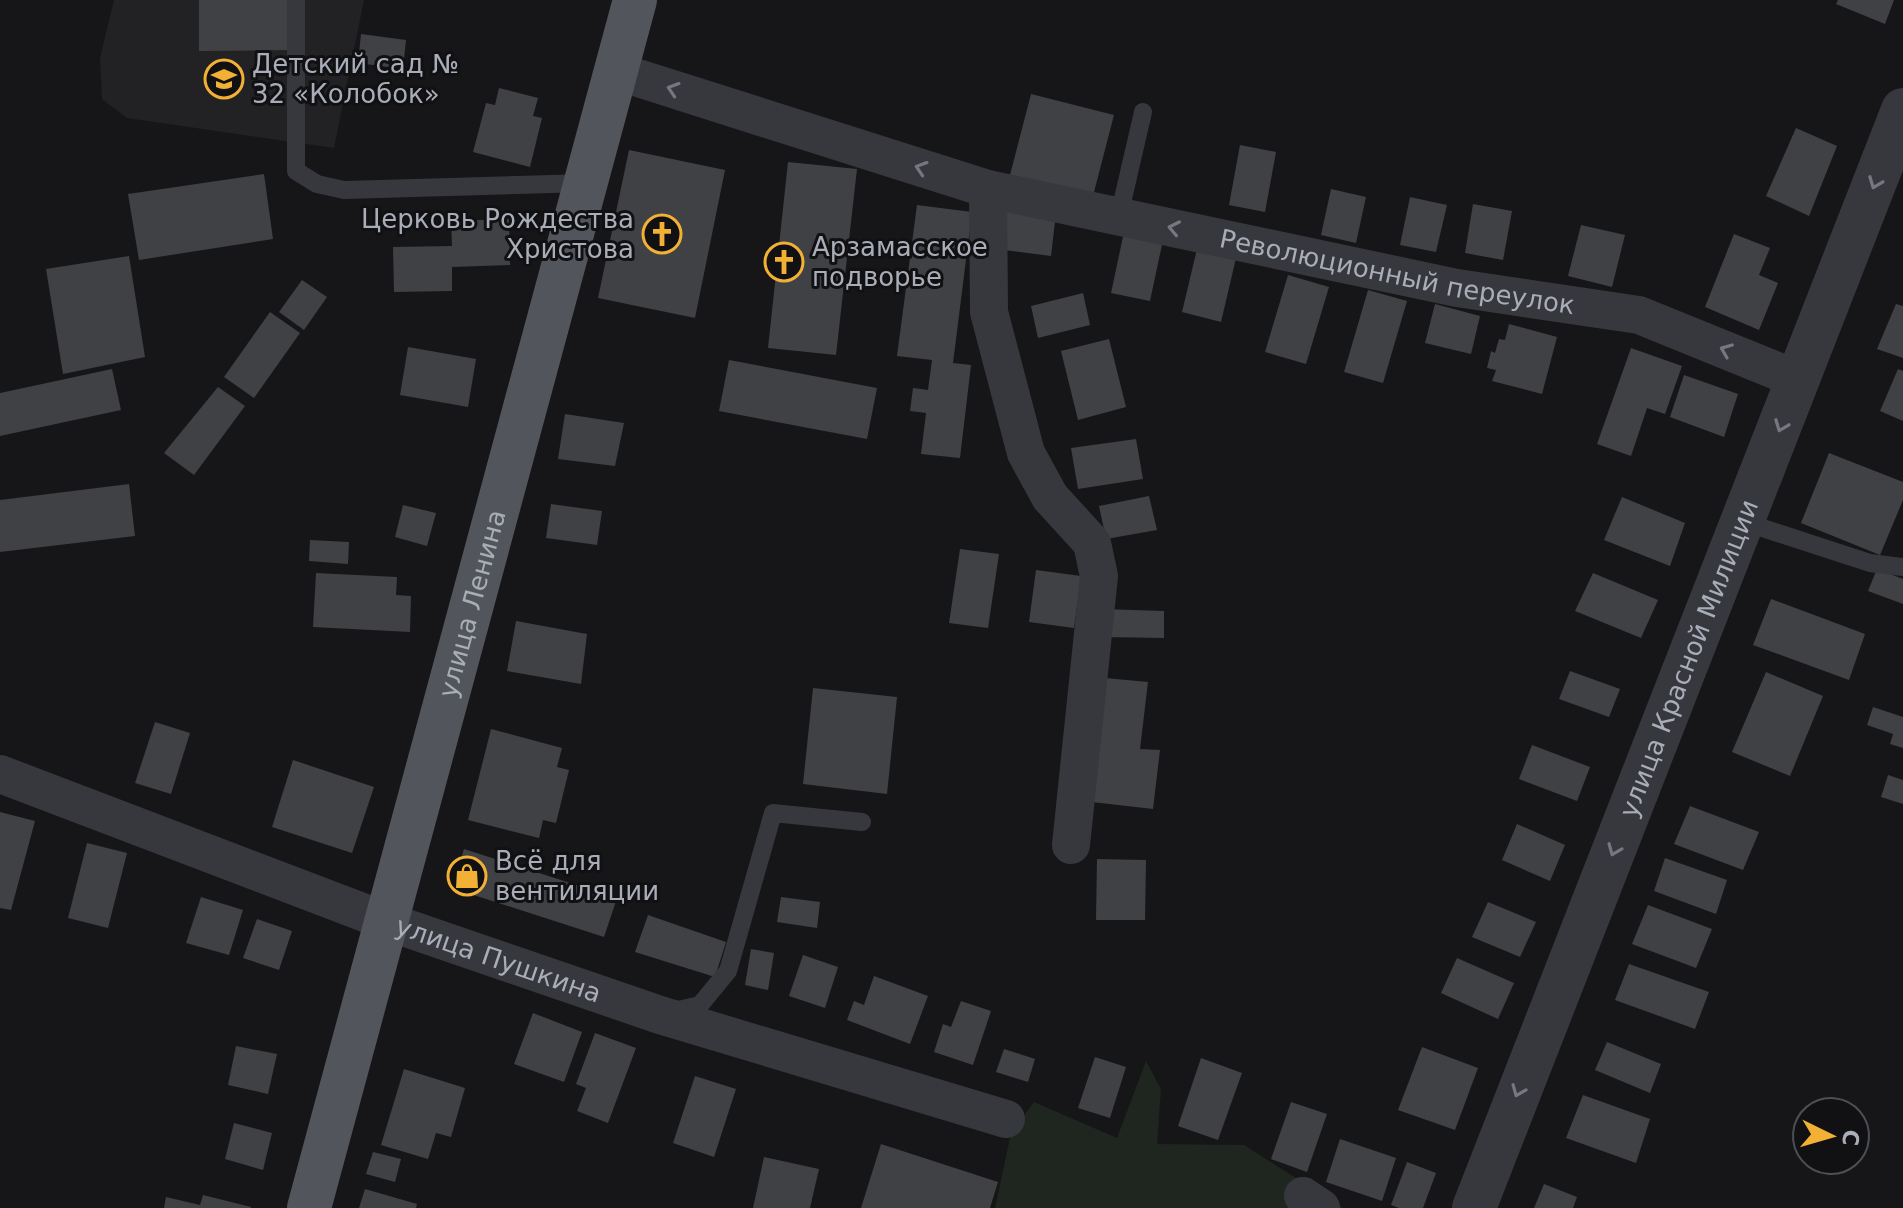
<svg xmlns="http://www.w3.org/2000/svg" width="1903" height="1208" font-family="'DejaVu Sans',sans-serif">
	<style>
		.built { fill: #222225 }
		.green { fill: #1e261f }
		.building { fill: #404145 }
		.lines { fill: none; stroke-linecap: round; stroke-linejoin: round }
		.service { stroke: #37383d; stroke-width: 18 }
		.minor { stroke: #37383d; stroke-width: 38 }
		.tertiary { stroke: #37383d; stroke-width: 44 }
		.primary { stroke: #53555c; stroke-width: 44 }
		.oneway { stroke: #757881 }
		.labels { text-anchor: middle; dominant-baseline: central; stroke-width: 6; stroke-linejoin: round; paint-order: stroke }
		.poi-label { font-size: 26px; fill: #a8adb8; stroke: #111113; text-anchor: start }
		.street-label { font-size: 26px; fill: #a8adb8; stroke: #111113 }
	</style>
	<rect width="100%" height="100%" fill="#161618"/>
	<polygon class="built" points="114,0 364,0 334,148 127,118 102,99 100,58"/>
	<polygon class="green" points="1146,1061 1161,1089 1157,1144 1244,1145 1343,1208 995,1208 1011,1133 1034,1102 1117,1138"/>
	<g class="building">
		<polygon points="199,0 291,0 291,50 199,51"/>
		<polygon points="1838,0 1894,0 1885,24 1836,4"/>
		<polygon points="361,34 406,40 403,69 358,63"/>
		<polygon points="499,88 538,98 533,116 542,118 530,167 473,152 486,103 495,105"/>
		<polygon points="1031,94 1114,115 1093,196 1010,175"/>
		<polygon points="1796,128 1837,146 1809,216 1766,196"/>
		<polygon points="1240,145 1276,152 1265,212 1229,205"/>
		<polygon points="629,150 725,170 695,318 598,298"/>
		<polygon points="788,162 857,169 836,355 768,348"/>
		<polygon points="264,174 273,239 139,260 128,194"/>
		<polygon points="1331,189 1366,197 1356,243 1321,235"/>
		<polygon points="1410,197 1447,205 1436,252 1400,245"/>
		<polygon points="1473,204 1512,211 1503,260 1465,253"/>
		<polygon points="917,205 972,212 953,363 971,365 960,458 921,454 926,413 910,411 913,388 928,390 932,360 897,356"/>
		<polygon points="1002,206 1056,213 1051,256 996,249"/>
		<polygon points="509,219 510,265 452,267 452,291 394,292 393,247 452,246 451,221"/>
		<polygon points="1581,225 1625,235 1612,287 1568,276"/>
		<polygon points="1124,232 1163,240 1150,301 1111,293"/>
		<polygon points="1734,234 1770,248 1759,275 1778,283 1759,330 1705,307"/>
		<polygon points="1197,249 1236,258 1221,322 1182,312"/>
		<polygon points="129,256 145,357 63,374 46,269"/>
		<polygon points="1288,275 1329,287 1306,364 1265,352"/>
		<polygon points="302,280 327,297 304,330 279,312"/>
		<polygon points="1368,290 1407,301 1383,383 1344,372"/>
		<polygon points="1083,293 1090,325 1038,338 1031,306"/>
		<polygon points="1435,304 1480,316 1471,354 1425,343"/>
		<polygon points="1896,304 1903,306 1903,358 1877,349"/>
		<polygon points="270,312 300,333 254,398 224,377"/>
		<polygon points="1509,324 1557,337 1542,394 1492,381 1496,370 1487,368 1491,351 1495,353 1499,339 1505,340"/>
		<polygon points="1109,339 1126,407 1078,420 1061,351"/>
		<polygon points="408,347 476,359 468,407 400,395"/>
		<polygon points="1631,348 1682,366 1665,414 1647,408 1631,456 1597,444"/>
		<polygon points="729,360 877,388 867,439 719,411"/>
		<polygon points="112,369 121,410 0,436 0,393"/>
		<polygon points="1898,369 1903,371 1903,421 1880,411"/>
		<polygon points="1684,375 1738,394 1724,437 1670,417"/>
		<polygon points="218,387 245,406 194,475 164,453"/>
		<polygon points="565,414 624,423 615,466 558,459"/>
		<polygon points="1136,439 1143,479 1078,489 1071,448"/>
		<polygon points="1829,453 1903,482 1903,500 1880,555 1801,523"/>
		<polygon points="129,484 135,536 0,552 0,500"/>
		<polygon points="1149,496 1157,530 1106,539 1099,506"/>
		<polygon points="1622,497 1685,523 1670,566 1604,540"/>
		<polygon points="551,504 602,511 597,545 546,538"/>
		<polygon points="403,505 436,513 427,546 395,537"/>
		<polygon points="310,540 349,542 348,564 309,561"/>
		<polygon points="960,549 999,554 988,628 949,623"/>
		<polygon points="1877,569 1903,579 1903,604 1868,591"/>
		<polygon points="1036,570 1081,576 1074,628 1029,622"/>
		<polygon points="316,573 397,577 396,595 411,596 410,632 313,627"/>
		<polygon points="1593,573 1658,600 1641,638 1575,611"/>
		<polygon points="1771,599 1865,634 1849,680 1753,645"/>
		<polygon points="1102,609 1164,611 1164,638 1102,637"/>
		<polygon points="516,621 587,634 581,684 507,671"/>
		<polygon points="1570,671 1620,689 1609,717 1559,699"/>
		<polygon points="1766,672 1823,696 1790,776 1732,752"/>
		<polygon points="1105,678 1148,682 1140,749 1160,750 1153,809 1092,802"/>
		<polygon points="813,688 897,697 887,794 803,784"/>
		<polygon points="1873,707 1903,717 1903,748 1890,744 1893,734 1867,725"/>
		<polygon points="155,722 190,733 171,794 135,783"/>
		<polygon points="491,729 562,748 557,767 569,770 556,823 543,820 539,838 468,820"/>
		<polygon points="1532,745 1590,767 1577,801 1519,779"/>
		<polygon points="293,760 374,787 352,853 272,827"/>
		<polygon points="1888,775 1903,780 1903,804 1881,797"/>
		<polygon points="1690,806 1759,832 1743,870 1674,844"/>
		<polygon points="0,812 35,821 11,910 0,908"/>
		<polygon points="1517,824 1565,845 1550,881 1502,860"/>
		<polygon points="87,843 127,853 108,928 68,918"/>
		<polygon points="464,849 617,898 604,937 452,888"/>
		<polygon points="1665,858 1727,880 1716,914 1654,891"/>
		<polygon points="1097,859 1146,860 1145,920 1096,920"/>
		<polygon points="201,897 243,910 229,955 186,943"/>
		<polygon points="781,897 820,902 817,928 777,922"/>
		<polygon points="1488,902 1536,922 1520,957 1472,937"/>
		<polygon points="1648,905 1712,929 1696,968 1632,944"/>
		<polygon points="648,915 726,942 715,977 635,952"/>
		<polygon points="257,919 292,931 279,970 243,958"/>
		<polygon points="751,949 774,953 768,990 745,985"/>
		<polygon points="803,955 838,967 825,1008 789,996"/>
		<polygon points="1457,958 1514,983 1498,1019 1441,993"/>
		<polygon points="1629,964 1709,992 1695,1029 1615,1000"/>
		<polygon points="874,976 928,996 910,1044 847,1020 854,1001 864,1005"/>
		<polygon points="961,1001 991,1011 973,1065 934,1052 943,1024 951,1027"/>
		<polygon points="533,1013 582,1032 564,1082 514,1064"/>
		<polygon points="595,1033 636,1048 608,1123 577,1111 586,1088 576,1084"/>
		<polygon points="1607,1042 1661,1064 1650,1093 1595,1070"/>
		<polygon points="236,1046 277,1054 268,1094 228,1085"/>
		<polygon points="1422,1047 1478,1068 1455,1130 1398,1110"/>
		<polygon points="1004,1049 1035,1059 1028,1082 996,1072"/>
		<polygon points="1095,1057 1126,1067 1110,1118 1078,1108"/>
		<polygon points="1201,1058 1242,1073 1218,1140 1178,1126"/>
		<polygon points="404,1069 465,1088 451,1137 436,1133 428,1159 381,1145"/>
		<polygon points="695,1076 736,1089 714,1157 673,1143"/>
		<polygon points="1583,1095 1650,1119 1636,1163 1566,1138"/>
		<polygon points="1291,1102 1327,1114 1307,1172 1271,1159"/>
		<polygon points="234,1123 272,1133 263,1170 225,1159"/>
		<polygon points="1340,1139 1396,1158 1382,1201 1326,1182"/>
		<polygon points="881,1144 998,1182 990,1208 861,1208"/>
		<polygon points="373,1152 401,1159 395,1182 366,1174"/>
		<polygon points="764,1157 819,1169 810,1208 753,1208"/>
		<polygon points="1407,1162 1436,1173 1423,1208 1399,1208 1391,1205"/>
		<polygon points="1544,1184 1577,1197 1573,1208 1534,1208"/>
		<polygon points="365,1189 417,1204 416,1208 359,1208"/>
		<polygon points="203,1195 251,1207 251,1208 164,1208 166,1197 200,1205"/>
	</g>
	<g class="lines">
		<g class="service">
			<polyline points="296,0 296,171 317,184 344,190 586,183"/>
			<polyline points="1119,216 1143,112"/>
			<polyline points="1744,522 1870,563 1903,567"/>
			<polyline points="674,1011 700,1005 728,971 773,813 862,822"/>
		</g>
		<g class="minor">
			<path id="s1" d="M616,71L988,189L1457,288L1639,315L1799,380"/>
			<polyline points="988,189 989,312 1026,453 1050,497 1092,543 1099,576 1071,845"/>
			<path id="s2" d="M0,774L386,921L660,1015L1006,1119"/>
			<polyline points="1303,1196 1321,1208"/>
		</g>
		<path class="tertiary" id="s3" d="M1474,1208L1903,110"/>
		<path class="primary" id="s4" d="M309,1208L635,0"/>
	</g>
	<defs><path id="oneway-chevron" d="M-2-3.5L2.5 0L-2 3.5" fill="none" stroke-width="1.6" stroke-linecap="round" stroke-linejoin="round" transform="scale(2)"/></defs>
	<g class="oneway">
		<use href="#oneway-chevron" transform="translate(673 89) rotate(-162)"/>
		<use href="#oneway-chevron" transform="translate(921 168) rotate(-162)"/>
		<use href="#oneway-chevron" transform="translate(1875 183) rotate(111)"/>
		<use href="#oneway-chevron" transform="translate(1174 228) rotate(-168)"/>
		<use href="#oneway-chevron" transform="translate(1726 350) rotate(-158)"/>
		<use href="#oneway-chevron" transform="translate(1781 426) rotate(111)"/>
		<use href="#oneway-chevron" transform="translate(1614 850) rotate(112)"/>
		<use href="#oneway-chevron" transform="translate(1518 1091) rotate(112)"/>
	</g>
	<defs>
		<symbol id="school-ring" viewBox="-11 -11 22 22"><circle r="9.5" fill="#111113" stroke="#f2b134" stroke-width="1.5"/><path d="M0-5L7-2L0 1L-7-2ZM-4 1L0 2.5L4 1V4Q0 6-4 4Z" fill="#f2b134"/></symbol>
		<symbol id="church-ring" viewBox="-11 -11 22 22"><circle r="9.5" fill="#111113" stroke="#f2b134" stroke-width="1.5"/><path d="M-1.2-6h2.4v3.5h3.3v2.4h-3.3V6h-2.4V-.1h-3.3v-2.4h3.3Z" fill="#f2b134"/></symbol>
		<symbol id="shop-ring" viewBox="-11 -11 22 22"><circle r="9.5" fill="#111113" stroke="#f2b134" stroke-width="1.5"/><path d="M-5-2.5h2.3a2.7 3.5 0 0 1 5.4 0H5L5.5 6h-11ZM-1.5-2.5h3a1.5 2.3 0 0 0-3 0Z" fill="#f2b134"/></symbol>
	</defs>
	<g fill-rule="evenodd">
		<use href="#school-ring" x="202" y="57" width="44" height="44"/>
		<use href="#church-ring" x="640" y="212" width="44" height="44"/>
		<use href="#church-ring" x="762" y="240" width="44" height="44"/>
		<use href="#shop-ring" x="445" y="854" width="44" height="44"/>
	</g>
	<g class="labels">
		<g class="poi-label">
			<text x="252" y="64">Детский сад №<tspan x="252" dy="30">32 «Колобок»</tspan></text>
			<text x="634" y="219" text-anchor="end">Церковь Рождества<tspan x="634" dy="30">Христова</tspan></text>
			<text x="812" y="247">Арзамасское<tspan x="812" dy="30">подворье</tspan></text>
			<text x="495" y="861">Всё для<tspan x="495" dy="30">вентиляции</tspan></text>
		</g>
		<g class="street-label">
			<text stroke="none"><textPath href="#s1" startOffset="808">Революционный переулок</textPath></text>
			<text stroke="none"><textPath href="#s4" startOffset="626">улица Ленина</textPath></text>
			<text stroke="none"><textPath href="#s3" startOffset="590">улица Красной Милиции</textPath></text>
			<text stroke="none"><textPath href="#s2" startOffset="532">улица Пушкина</textPath></text>
		</g>
	</g>
	<g transform="translate(1831 1136) rotate(95)"><circle r="38" fill="#111113" stroke="#4d4f55" stroke-width="2"/>
	<path d="M0-6L14 30L0 20L-14 30Z" fill="#f2b134"/>
	<text y="-12" font-size="22" font-weight="bold" text-anchor="middle" fill="#a8adb8">С</text>
	</g>
</svg>
